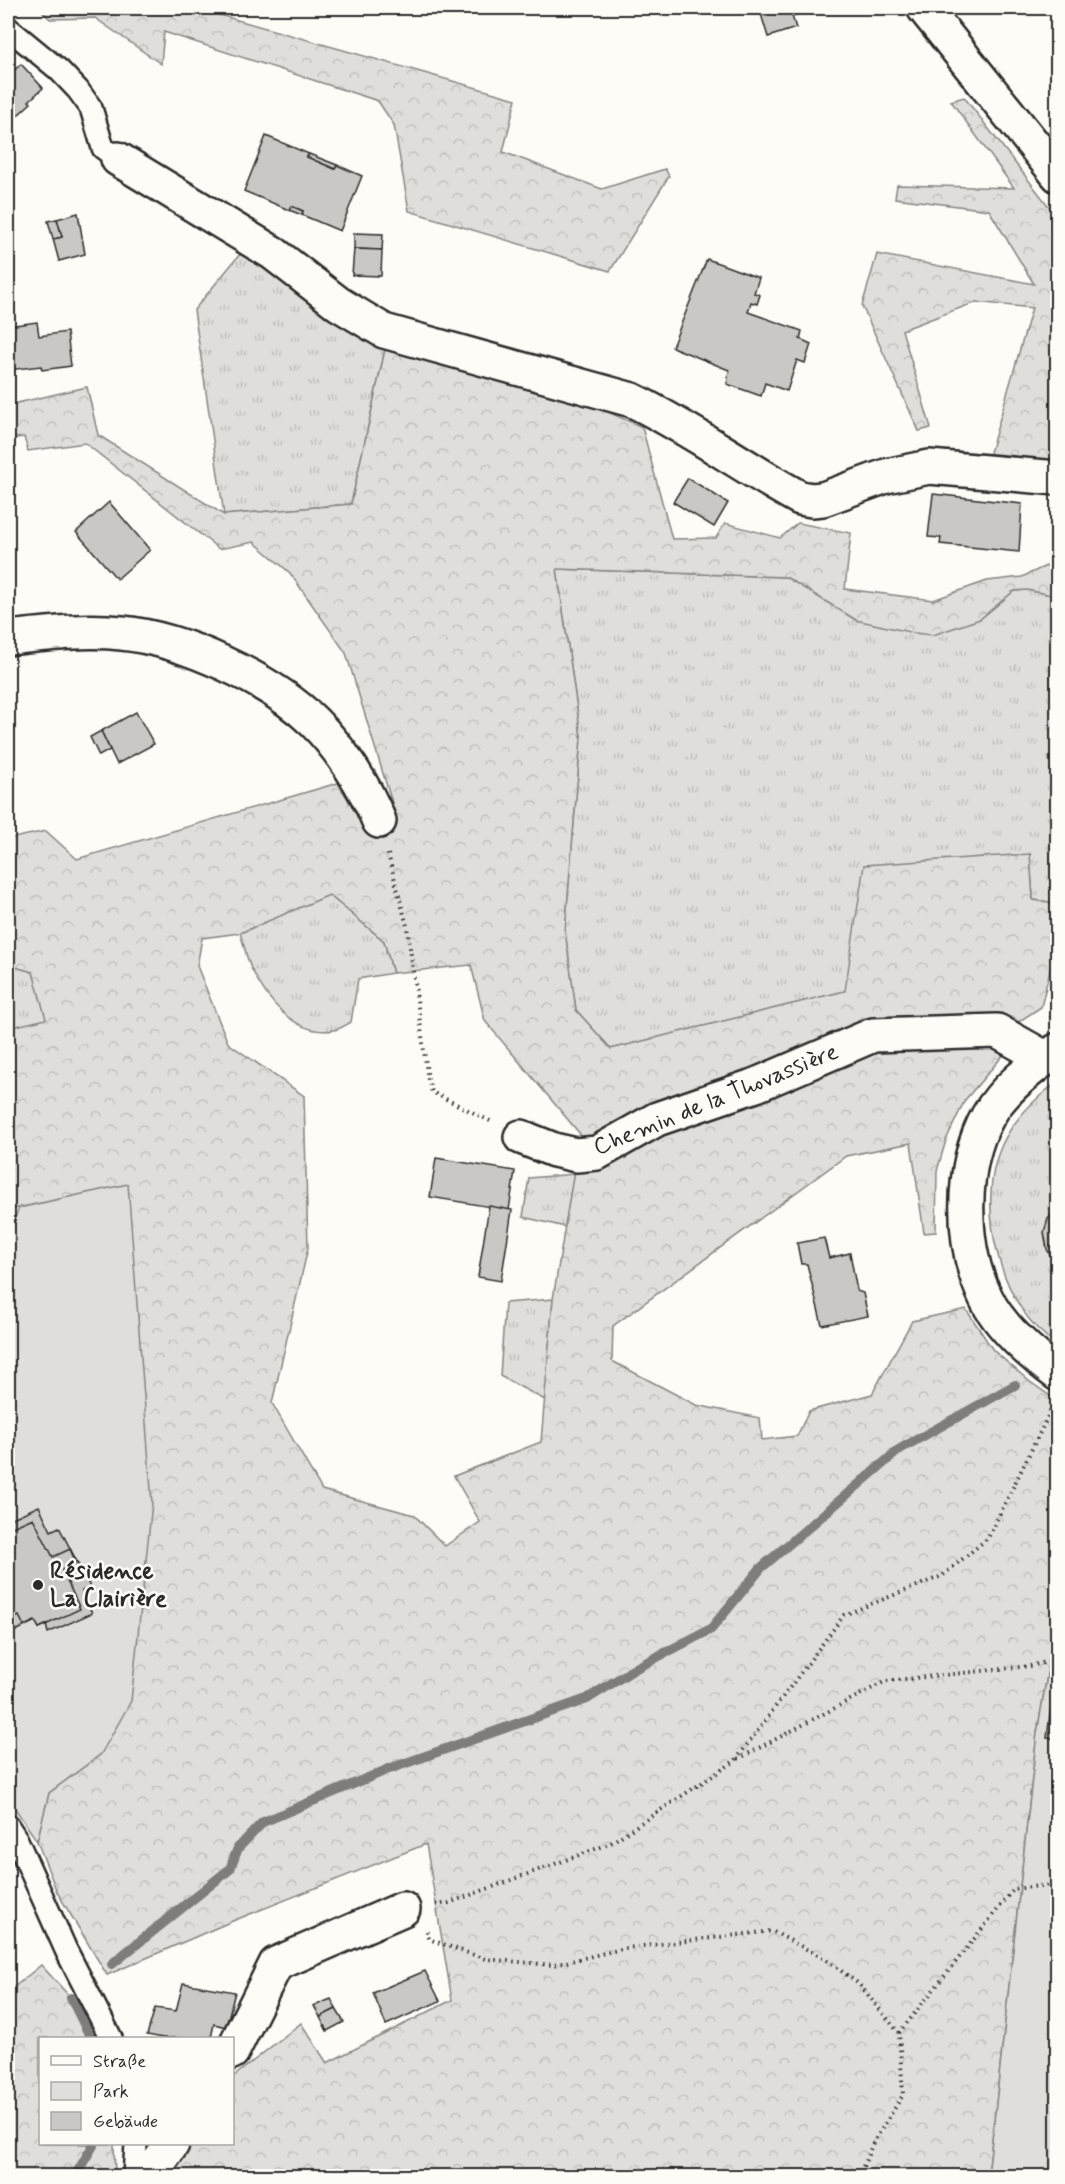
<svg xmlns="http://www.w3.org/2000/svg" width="1065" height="2184" font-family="Mynerve,sans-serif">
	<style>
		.grass { fill: url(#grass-tufts); stroke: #858482; stroke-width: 1.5 }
		.forest { fill: url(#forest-crowns); stroke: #858482; stroke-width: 1.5; fill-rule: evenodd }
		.park { fill: #dfdeda; stroke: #858482; stroke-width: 1.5 }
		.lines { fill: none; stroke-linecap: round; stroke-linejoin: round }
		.stream { stroke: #7e7d7b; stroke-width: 10 }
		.building { fill: #c9c8c4; stroke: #2b2b2b; stroke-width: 1.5 }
		.service-casing { stroke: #2b2b2b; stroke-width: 26 }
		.minor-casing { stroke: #2b2b2b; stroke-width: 38 }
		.tertiary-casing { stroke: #2b2b2b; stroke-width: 38 }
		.path { stroke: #2b2b2b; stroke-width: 4; stroke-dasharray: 1.5 4.5; stroke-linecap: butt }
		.service { stroke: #fdfcf7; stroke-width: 21 }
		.minor { stroke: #fdfcf7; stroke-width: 33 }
		.tertiary { stroke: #fdfcf7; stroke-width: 33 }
		.poi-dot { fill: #2b2b2b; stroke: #fdfcf7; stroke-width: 2 }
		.labels { text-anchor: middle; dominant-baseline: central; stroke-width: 5; stroke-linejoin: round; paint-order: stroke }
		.street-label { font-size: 24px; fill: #2b2b2b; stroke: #fdfcf7 }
		.poi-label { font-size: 24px; font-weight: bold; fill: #2b2b2b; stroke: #fdfcf7; text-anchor: start }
	</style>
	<defs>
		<pattern id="grass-tufts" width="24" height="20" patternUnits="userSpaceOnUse" patternTransform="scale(1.5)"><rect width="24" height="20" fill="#dfdeda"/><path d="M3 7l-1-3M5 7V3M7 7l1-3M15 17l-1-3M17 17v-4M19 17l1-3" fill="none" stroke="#c0bfbb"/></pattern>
		<pattern id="forest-crowns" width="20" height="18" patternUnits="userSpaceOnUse" patternTransform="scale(1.5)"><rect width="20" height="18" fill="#dfdeda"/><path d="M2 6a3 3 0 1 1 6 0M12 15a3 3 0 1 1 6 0" fill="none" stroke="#c0bfbb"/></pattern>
	</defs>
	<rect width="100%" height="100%" fill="#fdfcf7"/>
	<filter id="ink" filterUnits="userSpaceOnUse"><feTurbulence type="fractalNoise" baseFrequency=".0167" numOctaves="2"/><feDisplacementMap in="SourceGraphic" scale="12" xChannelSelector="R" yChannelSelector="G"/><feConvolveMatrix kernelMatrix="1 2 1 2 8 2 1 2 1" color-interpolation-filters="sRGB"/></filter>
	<g filter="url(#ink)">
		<g class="grass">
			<polygon points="245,248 386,345 351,504 224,515 194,310"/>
			<polygon points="557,569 786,577 856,620 980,619 1014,591 1027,590 1057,596 1057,903 1033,900 1030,854 845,991 611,1049 576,1010 565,931 581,737"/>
			<path d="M329,895L384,941L393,973L358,979L351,1022C346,1025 340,1029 334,1030C295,1037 266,999 251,968C246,957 244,944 240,933Z"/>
			<polygon points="8,965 33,972 47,1020 8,1028"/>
			<path d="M1057,1082V1344C1000,1311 975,1205 1001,1147C1012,1121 1036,1098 1057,1082Z"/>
			<polygon points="574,1174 565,1227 523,1217 529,1178"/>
			<polygon points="553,1299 545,1400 500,1376 505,1303"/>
		</g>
		<g class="forest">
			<polygon points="39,8 195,8 516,99 503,152 602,189 665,169 669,176 610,271 409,211 394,125 378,101 164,32 161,64 95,18 50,19"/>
			<polygon points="964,97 1057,217 1057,462 989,456 1032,308 976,302 902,330 931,428 919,431 862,306 877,254 1034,284 989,210 895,198 897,185 1014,188 951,101"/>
			<path d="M386,345L563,392L642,427L672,539L716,538L725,523L780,538L798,523L851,533L845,589L933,600L987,581L1022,577L1057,561V596L1027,590L1014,591L980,619L933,635L914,633L856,620L786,577L557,569L581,737L565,931L576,1010L611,1049L845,991L864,865L1030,854L1033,900L1057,903V941L1041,1007L1015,1024L1005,1053L965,1100L946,1140L937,1171L936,1232L924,1233L911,1143L846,1156L613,1326L612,1361L696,1405L760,1418L762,1440L797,1436L809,1411L872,1394L912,1321L966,1309L993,1350L1029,1381L1057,1401V1618L1037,1733L988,2176H152L150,2144H232L233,2077L301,2023L327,2063L452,2000L426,1844L230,1922L107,1975L57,1892L37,1841L49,1793L101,1754L128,1185L8,1210V1028L46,1019L33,972L8,965V839L46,831L77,859L338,783L369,834L397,819L346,653L290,573L254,542L219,549L85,443L28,451L24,437L8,439V405L87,387L98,435L224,515L351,504ZM329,895L384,941L393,973L471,965L485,1021L580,1134L553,1299L541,1442L454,1476L480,1522L445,1546L414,1515L322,1490L272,1403L308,1248L304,1096L228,1043L197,966L202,938L240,933Z"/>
			<polygon points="41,1965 71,1998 91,2038 40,2038 40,2144 114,2144 115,2176 8,2176 8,1992"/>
		</g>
		<g class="park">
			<polygon points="128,1184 152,1503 131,1701 101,1754 49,1793 37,1841 8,1798 8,1234 19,1208"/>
			<polygon points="1057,1618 1057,2176 988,2176 1037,1733"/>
		</g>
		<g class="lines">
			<g class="stream">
				<polyline points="112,1964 230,1869 238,1848 263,1822 389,1769 587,1699 636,1668 711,1629 761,1568 900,1449 1015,1385"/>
				<polyline points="71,1998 91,2038"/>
				<polyline points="75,2176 94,2144"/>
			</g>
		</g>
		<g class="building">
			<polygon points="774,8 819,8 792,16 796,28 768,37 761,14 774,10"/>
			<polygon points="21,64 43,88 29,101 31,103 8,124 8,76"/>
			<polygon points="266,136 309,154 307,157 335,169 337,165 362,176 340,231 302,215 303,211 291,206 289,210 244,191"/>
			<polygon points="309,154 337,165 335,169 307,157"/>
			<polygon points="291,206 303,211 302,215 289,210"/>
			<polygon points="78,213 85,254 59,261 53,239 62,237 57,219"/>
			<polygon points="57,219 62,237 53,239 48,221"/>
			<polygon points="354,233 383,234 382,250 354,249"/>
			<polygon points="354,249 382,250 381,276 352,275"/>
			<polygon points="707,259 759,278 754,293 760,295 757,304 751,302 748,312 802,331 800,339 811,344 805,363 797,360 787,391 765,383 761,396 727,384 729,370 672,347"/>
			<polygon points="37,322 39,336 67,332 71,366 42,370 41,366 8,370 8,326"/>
			<polygon points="688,478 728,503 714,527 673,502"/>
			<polygon points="933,494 1022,504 1019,552 940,544 941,538 928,537"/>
			<polygon points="109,502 150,550 117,579 76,532"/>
			<polygon points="136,712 154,744 117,764 101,731"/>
			<polygon points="101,731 110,750 99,756 90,737"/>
			<polygon points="436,1158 515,1171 509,1210 430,1197"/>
			<polygon points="489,1206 512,1210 501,1281 478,1277"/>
			<polygon points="1058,1209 1058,1266 1054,1263 1047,1249 1044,1232 1048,1219"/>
			<polygon points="824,1238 829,1258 850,1253 857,1291 863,1293 868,1316 822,1325 807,1264 801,1264 797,1243"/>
			<polygon points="39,1506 51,1531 59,1527 90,1587 82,1591 92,1613 48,1633 46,1625 39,1628 35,1621 8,1635 8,1520"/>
			<polygon points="33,1518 53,1557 70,1549 76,1563 62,1570 80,1609 39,1628 35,1621 24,1626 19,1616 8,1621 8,1529"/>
			<polygon points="1051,1706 1058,1706 1058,1739 1047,1738"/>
			<polygon points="425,1971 440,2001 386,2025 373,1993"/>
			<polygon points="183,1983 235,1992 226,2027 214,2024 211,2038 163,2038 147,2035 155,2008 176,2011"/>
			<polygon points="331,1999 336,2009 320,2017 314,2006"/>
			<polygon points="336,2009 344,2022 327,2031 320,2017"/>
		</g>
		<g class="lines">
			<defs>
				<g id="service">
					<polyline points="8,28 59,70 78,90 91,108 103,148 118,159"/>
					<polyline points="8,1826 17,1840 66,1950 111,2038"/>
					<polyline points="134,2176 136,2144"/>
				</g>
				<g id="minor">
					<path d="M118,159L273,253L339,304L384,331L632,400C690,428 743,467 800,498L812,500L823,499L886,476L929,467L1058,478"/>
					<path d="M8,638C45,634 84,629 122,633C183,639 270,679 314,722C341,749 365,786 379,821"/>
					<polyline points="521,1137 554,1150 576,1155 597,1153 657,1119 756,1085 873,1035 997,1031 1045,1058"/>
					<polyline points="232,2052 276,1964 403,1909"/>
					<polyline points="149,2176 172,2144"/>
				</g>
				<g id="tertiary">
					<polyline points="924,8 1058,175"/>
					<path d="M1058,1050C1032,1067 1004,1088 988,1116C960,1166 960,1246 986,1298C999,1326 1033,1356 1058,1374"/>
				</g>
			</defs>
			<use href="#service" class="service-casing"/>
			<use href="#minor" class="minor-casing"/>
			<use href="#tertiary" class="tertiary-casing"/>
			<g class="path">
				<polyline points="388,854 407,926 428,1080 432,1092 492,1122"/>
				<polyline points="1051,1018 1058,996"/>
				<polyline points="738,1759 886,1681 1030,1666 1058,1659"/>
				<polyline points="436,1905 449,1903 609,1844 735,1761 844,1615 942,1576 988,1538 1053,1406"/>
				<polyline points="427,1931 429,1939 485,1959 554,1965 626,1948 772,1931 825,1959 859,1984 899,2033 903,2095 873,2143 859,2176"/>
				<polyline points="899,2033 1014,1889 1058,1884"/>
			</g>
			<use href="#service" class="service"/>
			<use href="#minor" class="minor"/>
			<use href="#tertiary" class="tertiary"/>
		</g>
	</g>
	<circle class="poi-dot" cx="38" cy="1585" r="6"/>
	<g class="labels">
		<g class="street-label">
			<text transform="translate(716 1100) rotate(-22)">Chemin de la Thovassière</text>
		</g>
		<g class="poi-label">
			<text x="50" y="1571">Résidence<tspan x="50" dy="28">La Clairière</tspan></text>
		</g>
	</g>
	<rect width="1065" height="2184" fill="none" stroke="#fdfcf7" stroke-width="30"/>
	<rect x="15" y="15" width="1035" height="2154" fill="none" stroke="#2b2b2b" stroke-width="2" filter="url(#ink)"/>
	<rect x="39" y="2037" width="195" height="108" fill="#fdfcf7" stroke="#a9a8a5" stroke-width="1.5"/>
	<rect x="51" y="2056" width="30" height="9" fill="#fdfcf7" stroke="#a9a8a5" stroke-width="1.5"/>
	<text x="93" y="2067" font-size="18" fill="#2b2b2b">Straße</text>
	<rect x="51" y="2082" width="30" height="18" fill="#dfdeda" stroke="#a9a8a5" stroke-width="1.5"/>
	<text x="93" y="2097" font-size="18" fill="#2b2b2b">Park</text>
	<rect x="51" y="2112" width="30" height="18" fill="#c9c8c4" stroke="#a9a8a5" stroke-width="1.5"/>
	<text x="93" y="2127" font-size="18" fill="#2b2b2b">Gebäude</text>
</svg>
